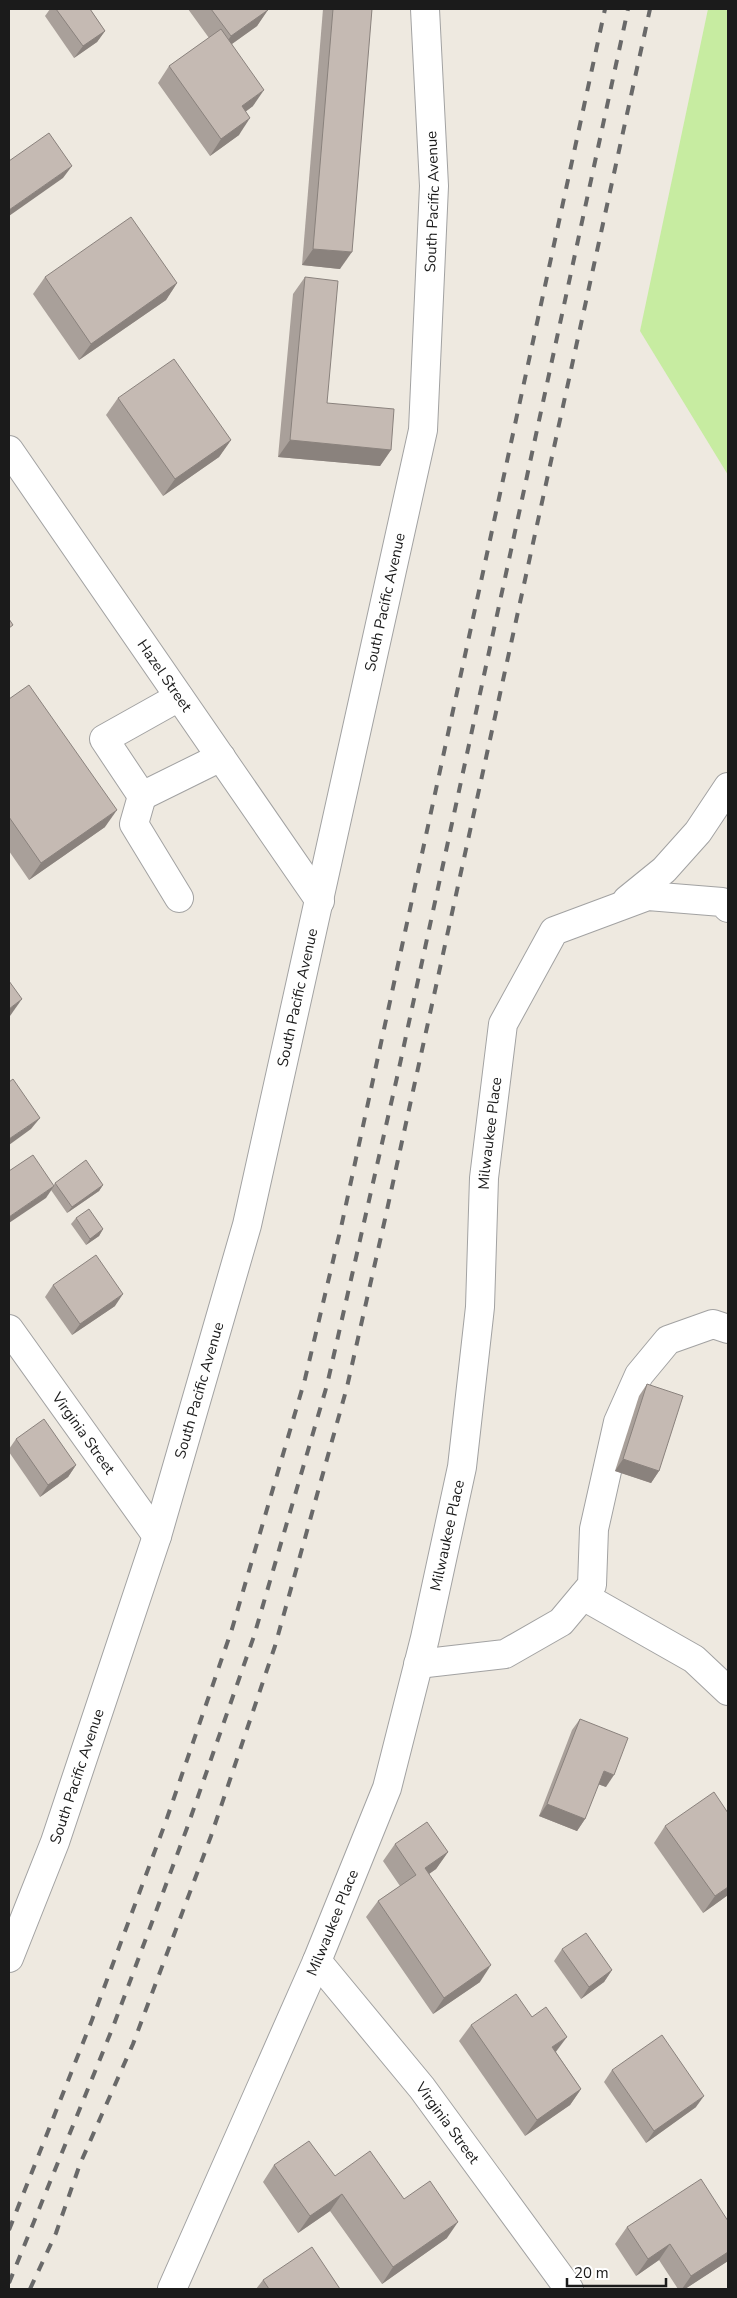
<svg xmlns="http://www.w3.org/2000/svg" width="737" height="2298" font-family="'Nunito Sans',sans-serif">
	<style>
		.grass { fill: #c7eca1 }
		.lines { fill: none; stroke-linecap: round; stroke-linejoin: round }
		.minor-casing { stroke: #a2a2a2; stroke-width: 30 }
		.minor { stroke: #fff; stroke-width: 28 }
		.rail { stroke: #696969; stroke-width: 4; stroke-dasharray: 10 10; stroke-linecap: butt }
		.wall { fill: #a9a09a }
		.shaded-wall { fill: #8a827d }
		.building { fill: #c5bab3; stroke: #8a827d }
		.labels { text-anchor: middle; dominant-baseline: central; stroke-width: 4; stroke-linejoin: round; paint-order: stroke }
		.street-label { font-size: 15px; fill: #1b1b1b; stroke: #fff }
	</style>
	<rect width="100%" height="100%" fill="#eee9e0"/>
	<polygon class="grass" points="708,9 728,9 728,475 640,331"/>
	<g class="lines">
		<defs>
			<g id="minor">
				<path id="s1" d="M9,450L320,901"/>
				<polyline points="179,697 104,739 142,796 221,757"/>
				<polyline points="142,796 134,824 179,898"/>
				<polyline points="627,900 664,870 698,832 728,787"/>
				<path id="s2" d="M9,1329L157,1536"/>
				<polyline points="583,1596 694,1659 728,1691"/>
				<polyline points="418,1664 505,1654 561,1622 592,1585 594,1529 618,1422 639,1375 668,1340 713,1324 728,1329"/>
				<path id="s3" d="M9,1958L55,1842L157,1536L247,1225L423,430L434,186L425,9"/>
				<path id="s4" d="M317,1961L422,2088L569,2289"/>
				<path id="s5" d="M172,2289L317,1961L387,1788L425,1638L462,1467L480,1307L484,1178L503,1024L554,931L648,896L722,902L728,908"/>
			</g>
		</defs>
		<use href="#minor" class="minor-casing"/>
		<use href="#minor" class="minor"/>
		<g class="rail">
			<polyline points="9,2230 92,2020 166,1821 232,1629 305,1379 342,1223 605,9"/>
			<polyline points="9,2283 113,2027 187,1828 254,1636 327,1385 398,1073 628,9"/>
			<polyline points="30,2289 56,2233 80,2164 133,2044 211,1836 275,1646 347,1387 385,1219 650,9"/>
		</g>
	</g>
	<g class="wall">
		<polygon points="50,9 90,9 105,31 97,42 74,58 45,16"/>
		<polygon points="188,9 268,9 257,26 232,44 253,106 245,112 239,135 210,156 158,83 169,66 209,38"/>
		<polygon points="323,9 372,9 340,269 302,265"/>
		<polygon points="45,277 177,283 166,300 79,360 33,294"/>
		<polygon points="305,277 327,403 391,450 380,466 278,457 293,294"/>
		<polygon points="118,398 231,440 219,457 163,496 106,415"/>
		<polygon points="9,699 105,827 29,880 9,851"/>
		<polygon points="55,1183 103,1185 99,1191 67,1213 51,1190 46,1198"/>
		<polygon points="76,1218 103,1229 99,1236 86,1245 71,1224"/>
		<polygon points="53,1285 115,1306 72,1335 45,1297"/>
		<polygon points="647,1384 659,1471 651,1483 615,1471 639,1396"/>
		<polygon points="16,1439 76,1465 68,1477 40,1497 9,1452 9,1449"/>
		<polygon points="580,1719 606,1787 598,1784 585,1819 577,1831 539,1816 572,1730"/>
		<polygon points="665,1826 728,1895 703,1913 654,1843"/>
		<polygon points="395,1844 448,1852 436,1869 429,1874 480,1982 433,2014 366,1917 378,1901 400,1886 383,1861"/>
		<polygon points="562,1949 612,1970 604,1982 581,1999 554,1961"/>
		<polygon points="471,2025 556,2052 581,2089 570,2105 525,2136 459,2041"/>
		<polygon points="612,2070 696,2107 646,2143 604,2082"/>
		<polygon points="274,2165 335,2176 404,2199 447,2238 382,2284 330,2211 298,2233 263,2182"/>
		<polygon points="728,2221 728,2261 685,2289 678,2289 659,2260 636,2276 615,2244 627,2227"/>
		<polygon points="263,2280 340,2289 256,2289"/>
	</g>
	<g class="shaded-wall">
		<polygon points="268,10 257,26 219,53 231,36"/>
		<polygon points="105,31 97,42 74,58 83,46"/>
		<polygon points="264,90 253,106 230,123 242,106"/>
		<polygon points="250,118 239,135 210,156 221,139"/>
		<polygon points="72,166 63,178 9,216 9,210"/>
		<polygon points="313,249 352,252 340,269 302,265"/>
		<polygon points="177,283 166,300 79,360 91,344"/>
		<polygon points="231,440 219,457 163,496 175,479"/>
		<polygon points="290,440 391,450 380,466 278,457"/>
		<polygon points="117,810 105,827 29,880 41,863"/>
		<polygon points="22,999 10,1016 9,1017 9,1009"/>
		<polygon points="40,1118 31,1129 9,1145 9,1139"/>
		<polygon points="103,1185 99,1191 67,1213 72,1207"/>
		<polygon points="54,1186 46,1198 9,1223 9,1217"/>
		<polygon points="103,1229 99,1236 86,1245 90,1239"/>
		<polygon points="123,1294 115,1306 72,1335 80,1324"/>
		<polygon points="623,1459 659,1471 651,1483 615,1471"/>
		<polygon points="76,1465 68,1477 40,1497 48,1485"/>
		<polygon points="604,1771 614,1775 606,1787 595,1783"/>
		<polygon points="547,1804 585,1819 577,1831 539,1816"/>
		<polygon points="448,1852 436,1869 413,1885 425,1868"/>
		<polygon points="728,1887 728,1895 703,1913 715,1896"/>
		<polygon points="491,1965 480,1982 433,2014 444,1998"/>
		<polygon points="612,1970 604,1982 581,1999 589,1987"/>
		<polygon points="567,2037 555,2053 552,2047"/>
		<polygon points="581,2089 570,2105 525,2136 537,2120"/>
		<polygon points="704,2096 696,2107 646,2143 654,2131"/>
		<polygon points="342,2194 330,2211 298,2233 310,2216"/>
		<polygon points="458,2222 447,2238 382,2284 393,2267"/>
		<polygon points="670,2244 659,2260 636,2276 648,2259"/>
		<polygon points="728,2252 728,2261 685,2289 682,2289 691,2276"/>
	</g>
	<g class="building">
		<polygon points="56,9 90,9 105,31 83,46"/>
		<polygon points="211,9 268,9 268,10 231,36"/>
		<polygon points="333,9 372,9 352,252 313,249"/>
		<polygon points="221,29 264,90 242,106 250,118 221,139 169,66"/>
		<polygon points="49,133 72,166 9,210 9,161"/>
		<polygon points="131,217 177,283 91,344 45,277"/>
		<polygon points="305,277 338,281 327,403 394,409 391,450 290,440"/>
		<polygon points="174,359 231,440 175,479 118,398"/>
		<polygon points="9,619 13,625 9,628"/>
		<polygon points="29,685 117,810 41,863 9,817 9,699"/>
		<polygon points="9,981 22,999 9,1009"/>
		<polygon points="13,1079 40,1118 9,1139 9,1082"/>
		<polygon points="33,1155 54,1186 9,1217 9,1171"/>
		<polygon points="86,1160 103,1185 72,1207 55,1183"/>
		<polygon points="89,1209 103,1229 90,1239 76,1218"/>
		<polygon points="96,1255 123,1294 80,1324 53,1285"/>
		<polygon points="647,1384 683,1396 659,1471 623,1459"/>
		<polygon points="44,1419 76,1465 48,1485 16,1439"/>
		<polygon points="580,1719 628,1738 614,1775 604,1771 585,1819 547,1804"/>
		<polygon points="714,1792 728,1813 728,1887 715,1896 665,1826"/>
		<polygon points="427,1822 448,1852 425,1868 491,1965 444,1998 378,1901 416,1875 395,1844"/>
		<polygon points="586,1933 612,1970 589,1987 562,1949"/>
		<polygon points="516,1994 532,2017 546,2007 567,2037 552,2047 581,2089 537,2120 471,2025"/>
		<polygon points="662,2035 704,2096 654,2131 612,2070"/>
		<polygon points="309,2141 335,2176 370,2151 404,2199 430,2181 458,2222 393,2267 342,2194 310,2216 274,2165"/>
		<polygon points="701,2179 728,2221 728,2252 691,2276 670,2244 648,2259 627,2227"/>
		<polygon points="312,2247 340,2289 269,2289 263,2280"/>
	</g>
	<g class="labels">
		<g class="street-label">
			<text stroke="none"><textPath href="#s3" startOffset="1814">South Pacific Avenue</textPath></text>
			<text stroke="none"><textPath href="#s3" startOffset="1409">South Pacific Avenue</textPath></text>
			<text stroke="none"><textPath href="#s1" startOffset="274">Hazel Street</textPath></text>
			<text stroke="none"><textPath href="#s3" startOffset="1004">South Pacific Avenue</textPath></text>
			<text stroke="none"><textPath href="#s5" startOffset="1210">Milwaukee Place</textPath></text>
			<text stroke="none"><textPath href="#s3" startOffset="599">South Pacific Avenue</textPath></text>
			<text stroke="none"><textPath href="#s2" startOffset="128">Virginia Street</textPath></text>
			<text stroke="none"><textPath href="#s5" startOffset="805">Milwaukee Place</textPath></text>
			<text stroke="none"><textPath href="#s3" startOffset="194">South Pacific Avenue</textPath></text>
			<text stroke="none"><textPath href="#s5" startOffset="400">Milwaukee Place</textPath></text>
			<text stroke="none"><textPath href="#s4" startOffset="208">Virginia Street</textPath></text>
		</g>
	</g>
	<rect width="737" height="2298" fill="none" stroke="#1b1b1b" stroke-width="20"/>
	<path d="M567 2278v8h99v-8" fill="none" stroke="#1b1b1b" stroke-width="2.5"/>
	<text x="574" y="2278" font-size="15" fill="#1b1b1b" stroke="#ffffff" stroke-width="4" paint-order="stroke">20 m</text>
</svg>
